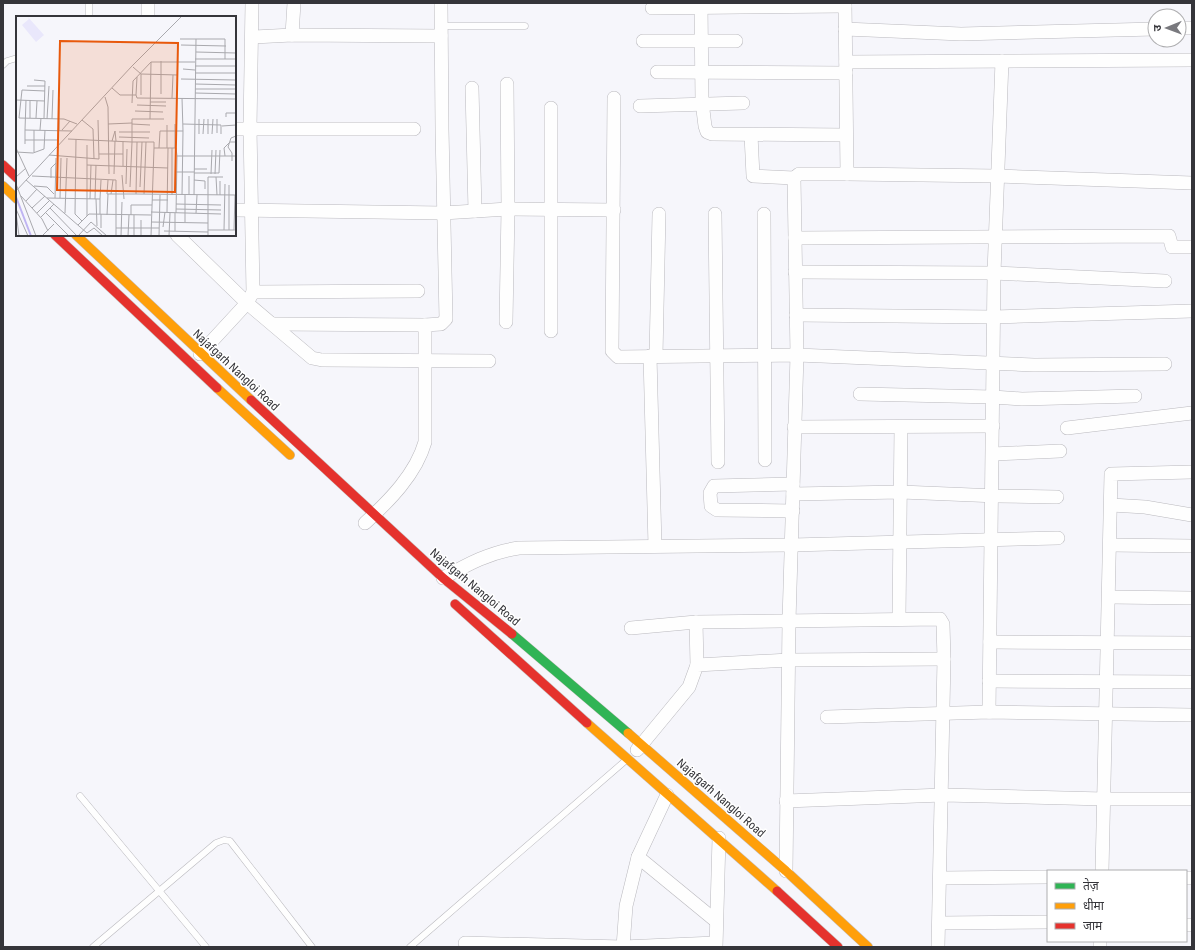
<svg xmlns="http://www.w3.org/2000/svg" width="1195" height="950" font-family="'Roboto Condensed','Noto Sans Devanagari',sans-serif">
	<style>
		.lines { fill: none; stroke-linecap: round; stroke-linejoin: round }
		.lane-casing { stroke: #bab9be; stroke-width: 7 }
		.street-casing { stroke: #bab9be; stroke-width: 14 }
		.fast-casing { stroke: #c5bebb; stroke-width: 10 }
		.slow-casing { stroke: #c5bebb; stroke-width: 10 }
		.jam-casing { stroke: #c5bebb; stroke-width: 10 }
		.lane { stroke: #fefefe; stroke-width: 6 }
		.street { stroke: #fefefe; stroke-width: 13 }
		.fast { stroke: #30b455; stroke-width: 9 }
		.slow { stroke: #ff9f0a; stroke-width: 9 }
		.jam { stroke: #e5322d; stroke-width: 9 }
		.labels { text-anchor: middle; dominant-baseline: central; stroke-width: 3; stroke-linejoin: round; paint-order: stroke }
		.street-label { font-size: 12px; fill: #35353a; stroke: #fff }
		.inset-river { fill: none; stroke: #bfb4f2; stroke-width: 2 }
		.inset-road { fill: none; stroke: #a9a9ae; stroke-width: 1 }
		.view { fill: #e8590c; fill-opacity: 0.15; stroke: #e8590c; stroke-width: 2 }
		.inset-edge { fill: none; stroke: #35353a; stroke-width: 2 }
	</style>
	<rect width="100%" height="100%" fill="#f6f6fb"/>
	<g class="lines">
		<defs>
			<g id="lane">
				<polyline points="89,17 89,3"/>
				<polyline points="441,26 525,26"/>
				<polyline points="3,65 7,61 17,58"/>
				<polyline points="80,796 206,947"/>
				<polyline points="93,947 216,843 224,840 230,841 312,947"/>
				<polyline points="410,947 625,761"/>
			</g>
			<g id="street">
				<polyline points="701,3 702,102 705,126 707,132 712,134 846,135"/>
				<polyline points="845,3 847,174 799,174 794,178 797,355 1034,365 1165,364"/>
				<polyline points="652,8 845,6"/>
				<polyline points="148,17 148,3"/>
				<polyline points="1179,28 1192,28"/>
				<polyline points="845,29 961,34 1155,29"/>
				<polyline points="292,35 294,3"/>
				<polyline points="252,37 292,35 441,36"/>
				<polyline points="643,41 736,41"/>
				<polyline points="846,62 1192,60"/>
				<polyline points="657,72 846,73"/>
				<polyline points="472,88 475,211"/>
				<polyline points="614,98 612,351 618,357 797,355 789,621 786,871"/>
				<polyline points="640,106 743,103"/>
				<polyline points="235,129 414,129"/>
				<polyline points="751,135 753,176 794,178"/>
				<polyline points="847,174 997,176 1192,183"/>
				<polyline points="235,210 443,213 508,209 614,210"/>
				<polyline points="715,214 718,462"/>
				<polyline points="764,214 765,460"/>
				<polyline points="177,235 247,303 312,358 322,360 489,361"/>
				<polyline points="795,238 1167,236 1169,236 1172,247 1192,247"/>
				<polyline points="795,272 994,273 1165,281"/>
				<polyline points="253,292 418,291"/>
				<polyline points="796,315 994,317 1192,311"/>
				<polyline points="506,322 508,209 507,84"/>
				<polyline points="273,324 425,325"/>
				<polyline points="551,331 551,108"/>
				<polyline points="200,354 247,303 253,292 250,128 252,3"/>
				<polyline points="650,356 655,546"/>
				<polyline points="656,356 659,214"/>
				<polyline points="860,394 993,397 1022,399 1135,396"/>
				<polyline points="794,427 993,426"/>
				<polyline points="1067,428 1192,413"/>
				<polyline points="993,454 1060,451"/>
				<polyline points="793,494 901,492 997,496 1057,497"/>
				<polyline points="1111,505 1145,507 1192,515"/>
				<polyline points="793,511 717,510 711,506 710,493 714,486 793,484"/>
				<path d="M365,523C389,501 416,474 425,442V325L441,324L446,319L442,129L441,3"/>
				<polyline points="1110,545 1192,546"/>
				<path d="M443,578C468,564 490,552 519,548L792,545L1058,538"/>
				<polyline points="1109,597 1192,598"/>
				<polyline points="899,619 901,427"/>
				<polyline points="696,622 697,665"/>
				<polyline points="631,628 696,622 940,619 943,624 944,659 938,947"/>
				<polyline points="990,642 1192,643"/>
				<polyline points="989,681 1192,682"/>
				<polyline points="989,712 994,273 1002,61"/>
				<polyline points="827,717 989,712 1192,715"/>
				<polyline points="637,750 689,687 697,665 789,660 944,659"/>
				<polyline points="786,801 943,795 1104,799 1192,799"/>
				<polyline points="638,857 716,921"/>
				<polyline points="1102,871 1111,474 1192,472"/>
				<polyline points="941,878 1048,877"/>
				<polyline points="1186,878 1192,878"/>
				<polyline points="940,923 1048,922"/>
				<polyline points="1186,925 1192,925"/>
				<polyline points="465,943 623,947 715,943"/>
				<polyline points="623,947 626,906 638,857 667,795"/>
				<polyline points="716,947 719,838"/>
				<polyline points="1100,947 1100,941"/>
			</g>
			<polyline id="fast" points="512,634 628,733"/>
			<g id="slow">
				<polyline points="3,186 17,199"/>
				<polyline points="76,235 251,400"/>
				<polyline points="217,388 290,455"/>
				<polyline points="587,723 777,891"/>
				<polyline points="628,733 786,871 868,947"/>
			</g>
			<g id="jam">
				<polyline points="3,165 17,178"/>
				<polyline points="55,235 217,388"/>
				<polyline points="251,400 443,578 512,634"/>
				<polyline points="455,604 587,723"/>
				<polyline points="777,891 838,947"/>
			</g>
		</defs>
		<use href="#lane" class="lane-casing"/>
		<use href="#street" class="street-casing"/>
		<use href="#fast" class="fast-casing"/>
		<use href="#slow" class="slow-casing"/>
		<use href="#jam" class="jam-casing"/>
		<use href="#lane" class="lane"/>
		<use href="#street" class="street"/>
		<use href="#fast" class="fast"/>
		<use href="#slow" class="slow"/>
		<use href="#jam" class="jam"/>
	</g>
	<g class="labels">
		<g class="street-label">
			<text transform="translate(236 370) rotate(43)">Najafgarh Nangloi Road</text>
			<text transform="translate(475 587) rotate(40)">Najafgarh Nangloi Road</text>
			<text transform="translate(721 798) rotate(41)">Najafgarh Nangloi Road</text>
		</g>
	</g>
	<g transform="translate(16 16)">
		<rect width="220" height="220" fill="#f6f6fb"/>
		<path d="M11,0L28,19L20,26L6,9L13,3Z" fill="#e9e7fb"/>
		<path class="inset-river" d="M0,181L15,220"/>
		<path class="inset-road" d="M164,23H209V43M165,29L210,30M180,36L220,37M179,43H220M179,50H220M117,51L125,58L162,59M167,53L179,54M179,57H220M165,63L220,64M18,64L29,65L28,102M179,68L220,69M11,70H29M96,72L104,79H120L121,82L220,83M179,73H220M29,75L6,74L3,102L48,103L61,108M179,77L220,78M145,78V45M120,79L121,61M125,79V58M89,81L92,91L93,158M156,82L157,59M166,82L167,115M0,84L29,85M10,84L9,114L56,115M134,86H150M116,87L117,65L135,46H179M121,89L150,90M119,95L147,96M210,101V97H220M14,102V85M20,102L21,85M31,103L33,70M36,103L37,74M134,103L135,46M66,104L77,113L78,143M92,108L116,107M116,108L134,109M167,108L205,109V118M206,110L220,109M9,114V128M24,114L25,102M43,114V83M46,114L54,105M103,116H134M201,117V103M183,118V103M187,118L188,103M192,118V103M196,118L197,103M103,121L133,122M52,123L116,126V103H148M60,123L59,198L66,205M9,124H42M96,125L99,115L100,125M121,126L120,178L220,179M71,129V200M0,132L13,160M143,132L144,115H167L166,179M151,132V109M159,132V108M0,136L17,137L28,133L29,114M18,136V114M83,138H107M33,139L83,143L82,104M209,140L208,132L214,126H220M216,145V137L212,131L215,122L220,120M71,149L152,152M107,150V125M178,153H191M160,156H178M178,157H203L204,134M98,158L99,125M195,158L196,134M199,158L200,134M106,159L108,183M16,160L100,164V220M0,161L10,152M200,161L201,179M35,162V152L40,147M10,164L71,217L78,212L87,220M92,164L91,178H120M178,164L189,165V173M204,165V179M0,168L20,220M110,168L111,133M18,170L31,171L38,178M114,171L116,126H138V132H160L161,140H220M124,171L126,126M0,175L116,50L166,0M95,178L97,164M128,178L130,126M156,179V132M173,179V160M178,179L180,23M5,180L26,203L32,215M31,182L84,183V198M39,182L40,142M44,182L45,142M74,183L75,149M79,183L80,149M80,183L81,210M84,183L85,164M136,184H152M10,185L21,173M160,188L205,189M16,192L29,180M34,192L61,220M0,193L12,220M160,193L205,194M0,196L3,220M29,196L53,220M135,196L205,198M151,196L152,132M21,197L34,184M49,197L51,142M160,197L161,140M180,197L181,179M85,198V212M91,199L92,178M115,199V189H136M118,199V220M25,201L38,188M135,206L192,207M169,206V179M62,209L73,198L135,199M147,211L149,196M100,212H143M192,214H220M208,214L209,168M213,214V169M218,214L219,179M148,215L192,216M159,215V197M26,220L38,208M62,220L75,206L91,220M105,220L106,186M112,220L113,199M125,220V204M135,220L138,132M143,220L144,179M153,220L154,197M192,220V161H207"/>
		<path class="view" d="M44,25L162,27L159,176L41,174Z"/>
		<rect width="220" height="220" class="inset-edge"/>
	</g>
	<rect width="1195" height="950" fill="none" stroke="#35353a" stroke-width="8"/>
	<rect x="1047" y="870" width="140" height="72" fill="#ffffff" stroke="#aeaeb0"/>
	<rect x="1055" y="883" width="20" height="6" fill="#30b455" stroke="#aeaeb0"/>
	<text x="1083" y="890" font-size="12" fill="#35353a">तेज़</text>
	<rect x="1055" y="903" width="20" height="6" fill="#ff9f0a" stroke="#aeaeb0"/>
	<text x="1083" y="910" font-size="12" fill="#35353a">धीमा</text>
	<rect x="1055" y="923" width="20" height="6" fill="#e5322d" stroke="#aeaeb0"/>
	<text x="1083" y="930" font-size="12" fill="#35353a">जाम</text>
	<g transform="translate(1167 28) rotate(269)"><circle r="19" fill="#ffffff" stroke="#aeaeb0"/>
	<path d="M0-3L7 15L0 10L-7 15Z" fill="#79797e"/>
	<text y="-6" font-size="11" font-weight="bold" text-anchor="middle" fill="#35353a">उ</text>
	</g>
</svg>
